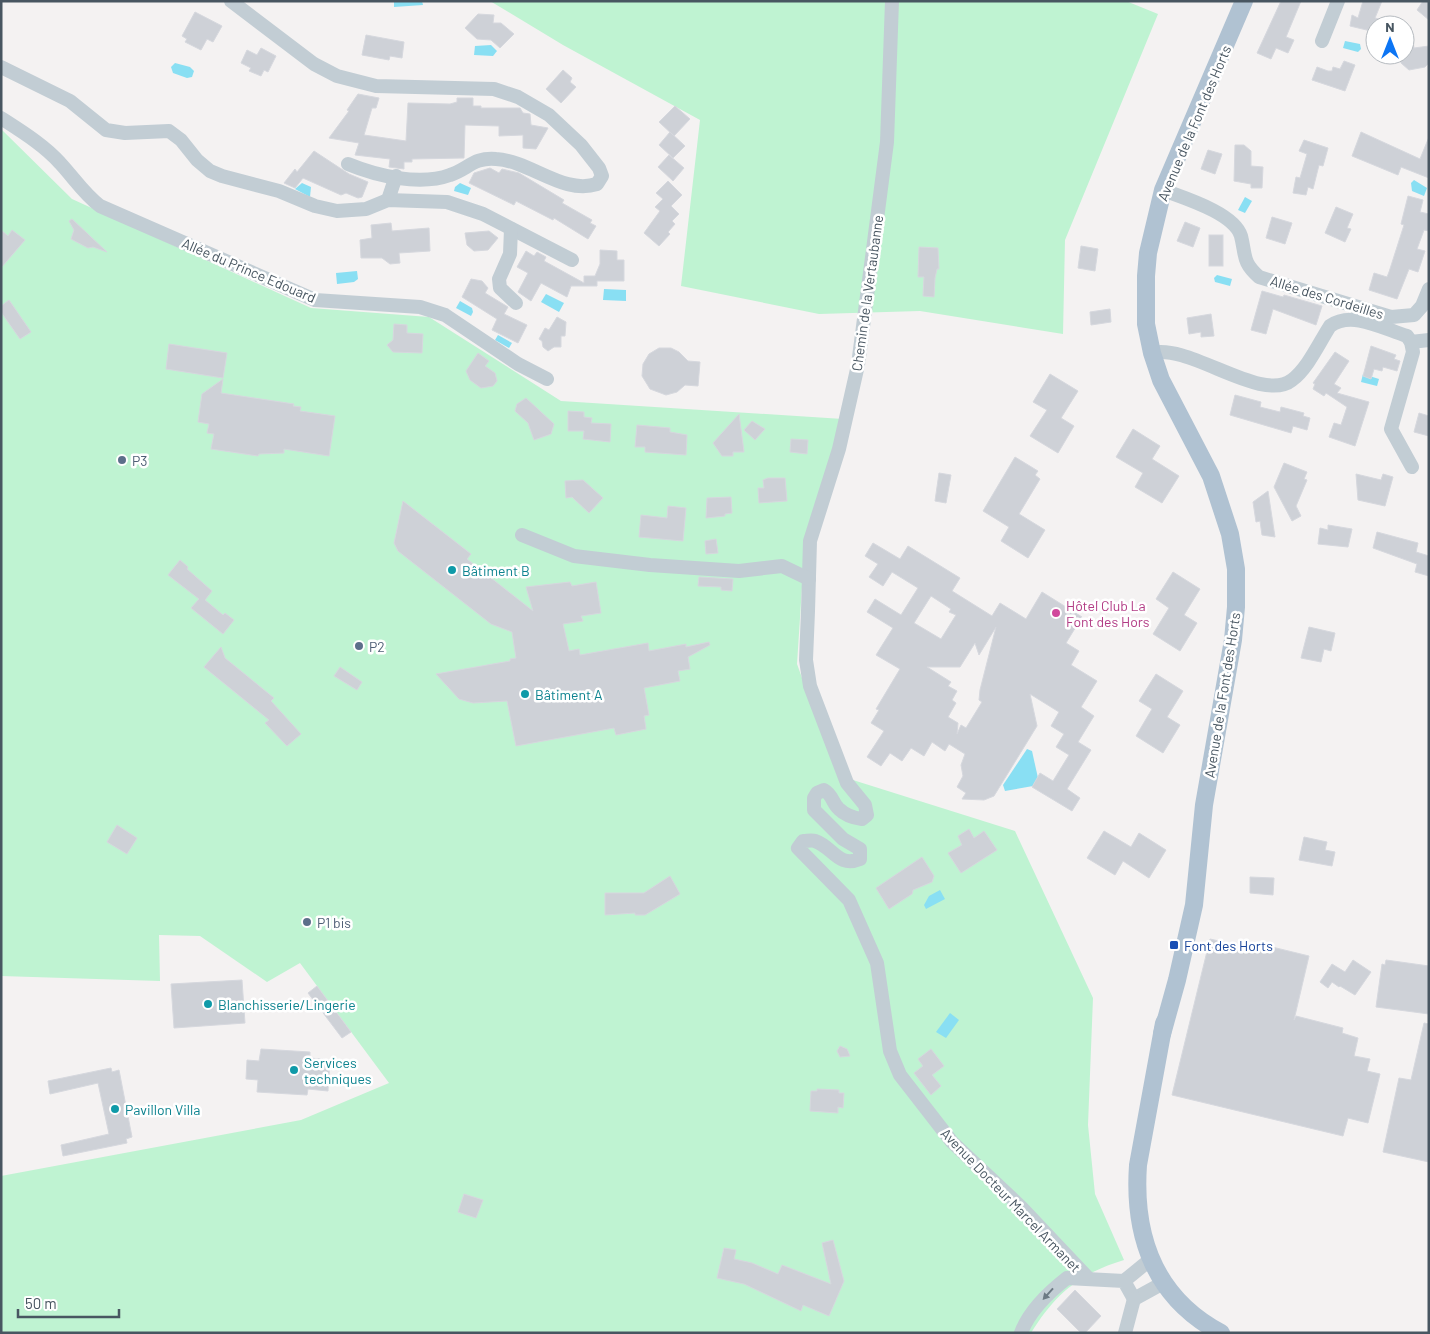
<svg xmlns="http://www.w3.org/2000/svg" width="1430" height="1334" font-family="Barlow,sans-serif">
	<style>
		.green { fill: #bff3d2 }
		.water { fill: #89dff3 }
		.building { fill: #ced1d7; stroke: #d6d8de; fill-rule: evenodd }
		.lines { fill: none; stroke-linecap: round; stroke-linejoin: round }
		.minor { stroke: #c2cdd4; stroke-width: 14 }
		.major { stroke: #b0c2d2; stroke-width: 18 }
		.oneway { fill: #6d7a84 }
		.service-dot { fill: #5c6f8a; stroke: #fff; stroke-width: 2 }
		.culture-dot { fill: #0f9aa8; stroke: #fff; stroke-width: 2 }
		.hotel-dot { fill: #d1479c; stroke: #fff; stroke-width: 2 }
		.transit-dot { fill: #1a4fb4; stroke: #fff; stroke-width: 2 }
		.labels { text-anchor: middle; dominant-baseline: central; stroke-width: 5; stroke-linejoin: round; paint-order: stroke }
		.street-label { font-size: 14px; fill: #485661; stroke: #fff }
		.service-label { font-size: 14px; fill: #4e5e75; stroke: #fff; text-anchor: start }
		.culture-label { font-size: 14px; fill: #0d838f; stroke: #fff; text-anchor: start }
		.hotel-label { font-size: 14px; fill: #b23c85; stroke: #fff; text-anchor: start }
		.transit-label { font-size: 14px; fill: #164399; stroke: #fff; text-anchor: start }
	</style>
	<rect width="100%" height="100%" fill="#f4f2f2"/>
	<g class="green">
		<polygon points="490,1 1126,1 1158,14 1065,240 1063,334 920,311 819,314 681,286 700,120 563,45"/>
		<path d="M1,129L72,199L311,308L429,317L561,401L843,419L805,541L797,664L837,775L1015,831L1093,998L1088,1125L1095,1194L1124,1260C1080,1273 1055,1294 1031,1333H1V1176L301,1120L389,1083L300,963L267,982L200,936L159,935L160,981L1,976Z"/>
	</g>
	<g class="water">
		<polygon points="394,1 422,1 423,5 394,7"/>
		<polygon points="1345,41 1360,44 1361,49 1358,52 1343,48"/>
		<polygon points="491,45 497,51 493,56 474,55 475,46"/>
		<polygon points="175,63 190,67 194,71 192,77 187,78 173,73 171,67"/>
		<polygon points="1414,180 1427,188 1424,196 1412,191 1411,183"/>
		<polygon points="302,183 311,187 310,197 295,189"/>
		<polygon points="460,183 471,188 468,195 454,191 455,187"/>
		<polygon points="1245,197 1252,201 1245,213 1238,210"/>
		<polygon points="357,271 358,279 354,282 337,284 336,273"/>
		<polygon points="1217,275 1232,279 1230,286 1215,282 1214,278"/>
		<polygon points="604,289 626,290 626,301 603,300"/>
		<polygon points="546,294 564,303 559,312 541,302"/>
		<polygon points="460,301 472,308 473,312 471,316 456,308"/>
		<polygon points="498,335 512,343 509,348 495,340"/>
		<polygon points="1363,374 1379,379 1377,386 1361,382"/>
		<polygon points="1027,749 1032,751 1038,778 1033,786 1005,791 1003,785"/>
		<polygon points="940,890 945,899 926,909 924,905 929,896"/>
		<polygon points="950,1013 959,1020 946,1038 936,1032"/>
	</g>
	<g class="building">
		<polygon points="1281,1 1301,1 1286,37 1294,40 1288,53 1276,48 1271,59 1257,53"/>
		<polygon points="1363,1 1382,1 1375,18 1379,19 1378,24 1382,25 1375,25 1375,32 1350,26 1352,15 1358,18"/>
		<polygon points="1423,1 1429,1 1429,20 1417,10"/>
		<polygon points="195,12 222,26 213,42 207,39 201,50 185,42 187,39 182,36"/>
		<polygon points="478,14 494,15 493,23 501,23 514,34 500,48 491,40 477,39 465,28"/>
		<polygon points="1405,27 1411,27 1414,48 1429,46 1429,63 1425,67 1409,70 1401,63 1400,55 1405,55"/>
		<polygon points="366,35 404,42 402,58 390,56 389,60 362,55"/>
		<polygon points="261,48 276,56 268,72 264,70 261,76 249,71 251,68 241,63 247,50 257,55"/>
		<polygon points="1344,61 1355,65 1345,91 1312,80 1317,67 1328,71 1332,71 1333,67 1340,69"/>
		<polygon points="563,70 572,78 570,82 576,87 561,103 546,89"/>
		<polygon points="358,94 379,98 376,108 372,108 364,135 406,141 408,103 450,104 457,102 457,98 473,98 473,106 481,106 481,108 520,108 523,113 530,114 531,125 548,128 536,149 523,148 523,135 499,136 499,126 465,125 464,158 412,159 412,162 404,162 404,169 389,167 390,159 355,155 359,143 329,138 349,111 347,110"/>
		<polygon points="675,106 690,119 674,136 659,122"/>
		<polygon points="670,132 685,146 673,158 659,145"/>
		<polygon points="1361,132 1420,159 1429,137 1429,178 1401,167 1398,175 1352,156"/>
		<polygon points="1304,140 1328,148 1323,166 1319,165 1313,189 1308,187 1306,195 1293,193 1296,177 1300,178 1307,154 1299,151"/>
		<polygon points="1235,145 1244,145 1251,151 1251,166 1263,167 1262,188 1251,188 1251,184 1234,181"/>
		<polygon points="1208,150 1222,154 1215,174 1201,169"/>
		<polygon points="314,151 349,174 368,182 362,197 358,198 346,193 341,195 303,178 295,188 284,183 295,169 297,172"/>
		<polygon points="669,155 684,168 673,181 658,167"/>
		<polygon points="490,168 499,173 502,169 519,173 564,200 562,203 592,220 590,223 596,226 588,239 554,218 553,220 516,201 514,205 469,183 474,173"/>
		<polygon points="668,181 682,195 671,206 679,214 672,221 675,224 668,232 670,234 659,246 644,233 660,211 655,207 663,199 656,193"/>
		<polygon points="1408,196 1423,200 1420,212 1429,214 1429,231 1424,230 1417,249 1425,251 1418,272 1409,269 1397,299 1369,290 1374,273 1387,277 1389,272 1404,225 1401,224"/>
		<polygon points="1336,207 1353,214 1347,228 1351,229 1345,242 1325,233"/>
		<polygon points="1272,217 1292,223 1285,244 1266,238"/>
		<polygon points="72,219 90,236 107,252 93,247 88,248 71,239 74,230 69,221"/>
		<polygon points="1185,222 1200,228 1193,247 1177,241"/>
		<polygon points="391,223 392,231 429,228 430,251 399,253 400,263 390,264 382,258 361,258 360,240 372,238 371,225"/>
		<polygon points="1,230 8,236 12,230 25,240 1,268"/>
		<polygon points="489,231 498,238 488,250 474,251 467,245 465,233"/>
		<rect x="1209" y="235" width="14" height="31"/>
		<polygon points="1081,246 1098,249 1095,271 1078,268"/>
		<polygon points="919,247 938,248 939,269 937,269 935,278 934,297 923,296 924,277 918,277"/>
		<polygon points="600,250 617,251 617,260 624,260 624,281 597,281 597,286 571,286 567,297 541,283 531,301 518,292 528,273 517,267 526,251 534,256 537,252 546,257 544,261 584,283 584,276 595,276 600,264"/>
		<polygon points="471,279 482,281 488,288 485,293 508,307 504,314 527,325 518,343 492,330 497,319 462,297"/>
		<polygon points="1262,291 1283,297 1284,295 1322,306 1316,325 1273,309 1266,334 1251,330"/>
		<polygon points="9,300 31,332 20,339 1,312 1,306"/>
		<polygon points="1110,309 1111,322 1091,325 1090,312"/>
		<polygon points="1211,314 1214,336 1201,337 1201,332 1189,334 1187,318"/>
		<polygon points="557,317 566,322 565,336 561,336 561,347 554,347 548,351 543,347 542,341 539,339 545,328 549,330"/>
		<polygon points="394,324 407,325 407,333 423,334 422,353 393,352 387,345 393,340"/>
		<polygon points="169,344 227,353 223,378 166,369"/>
		<polygon points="1371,346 1396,355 1394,359 1400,361 1397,371 1383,367 1382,371 1374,369 1371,379 1363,376"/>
		<polygon points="659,348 671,348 679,352 688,361 700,362 698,386 685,385 677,392 666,395 650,389 642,376 643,364 649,354"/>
		<polygon points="1335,352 1349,361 1334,384 1341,388 1337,393 1369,402 1355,446 1329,437 1334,423 1341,425 1347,407 1326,393 1324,396 1313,389 1315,384 1313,383"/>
		<polygon points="478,353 489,361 485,366 495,373 497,381 493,386 481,388 470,380 466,371"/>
		<polygon points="1050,374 1078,391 1061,418 1074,426 1058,453 1030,436 1047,410 1033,402"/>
		<polygon points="223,379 221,393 294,404 293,406 301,407 300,411 335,416 329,456 284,449 284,453 259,454 258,456 211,449 214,434 207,433 209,424 198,422 202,394"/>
		<polygon points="1235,395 1261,402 1260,407 1280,412 1281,407 1304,413 1303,416 1310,418 1307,430 1293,426 1291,433 1230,415"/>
		<polygon points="526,398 554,424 551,434 534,440 528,423 515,411 517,404"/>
		<polygon points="568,411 584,412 584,417 592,418 591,423 611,424 610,442 583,439 584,431 568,431"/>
		<polygon points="1419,413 1429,416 1429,436 1414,432"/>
		<polygon points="739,414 744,452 733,452 733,456 722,456 713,443"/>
		<polygon points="752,421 765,429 755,440 744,430"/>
		<polygon points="637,425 670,428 670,432 687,435 686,455 645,452 645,447 635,447"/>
		<polygon points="1133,429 1160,446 1152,459 1179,476 1162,503 1135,487 1143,473 1116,457"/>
		<polygon points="791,439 808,440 807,454 790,452"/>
		<polygon points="1015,457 1038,471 1035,475 1040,479 1019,514 1045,530 1028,558 1001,541 1009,527 983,511"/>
		<polygon points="1284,463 1307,472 1304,479 1307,480 1296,506 1301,516 1292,521 1274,487"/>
		<polygon points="939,473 951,475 946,503 935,501"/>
		<polygon points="1356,474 1381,480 1383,474 1393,477 1385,506 1358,500"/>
		<polygon points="768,478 785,478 787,501 759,503 758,488 764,488 763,480"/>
		<polygon points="583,480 603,498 589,513 572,497 566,498 565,481"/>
		<polygon points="1268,491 1275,537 1262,535 1260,521 1256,522 1253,502"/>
		<polygon points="731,497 732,513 725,514 725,516 706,518 707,498"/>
		<polygon points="403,501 471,554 467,559 533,611 526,587 570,582 572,586 596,582 601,613 581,616 583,621 563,624 569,651 579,649 580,655 648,643 649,651 686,644 686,647 709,642 710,645 688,657 690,669 678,671 680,681 644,688 649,715 644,716 646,729 616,735 614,728 516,746 507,701 473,703 459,699 436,674 510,661 510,659 516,658 512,632 491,624 398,551 394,543"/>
		<polygon points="668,506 686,508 683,541 639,537 641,515 667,518"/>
		<polygon points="1328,525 1352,529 1348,547 1318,544 1320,528 1328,530"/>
		<polygon points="1377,532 1418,543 1416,552 1429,556 1429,576 1415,572 1417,564 1373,548"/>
		<polygon points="716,539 718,553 706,554 705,541"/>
		<path d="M873,543L900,559L908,546L960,578L952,591L992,616L1000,603L1026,619L1042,592L1082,617L1066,643L1079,651L1071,665L1097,681L1081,707L1094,716L1078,742L1091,750L1067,789L1080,798L1072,811L1032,787L1040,773L1053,781L1069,755L1056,747L1064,734L1051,726L1059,712L1030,694L1037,726L994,796L984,800L962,799L966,793L957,787L963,776L961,765L965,754L949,744L945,751L932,742L924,756L911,748L902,761L890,753L881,766L867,757L884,731L871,723L879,710L876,709L900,669L876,655L893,628L867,612L875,599L901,615L918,588L892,572L883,586L869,577L878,564L865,556ZM931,596L951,609L949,612L956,615L941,639L914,623ZM996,627L980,690L979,700L982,702L966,728L961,725L957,734L958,723L948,717L956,703L952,700L957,691L948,686L951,682L927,667H960L975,643L979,655Z"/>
		<polygon points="180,560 188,567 187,569 212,591 205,600 223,615 225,613 234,620 223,634 191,608 199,599 168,575"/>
		<polygon points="1173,572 1200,589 1184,615 1197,623 1180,651 1153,634 1169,608 1156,599"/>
		<polygon points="699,577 733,579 732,591 721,590 721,587 698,586"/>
		<polygon points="1309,627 1335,633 1331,651 1324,649 1321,662 1301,658"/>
		<polygon points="221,647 225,658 274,698 271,701 301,734 287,746 265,723 269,720 204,667"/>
		<polygon points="340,667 362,682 357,690 334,676"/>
		<polygon points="1156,674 1183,691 1167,717 1180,725 1163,753 1136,736 1152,709 1139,701"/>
		<polygon points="117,825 137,838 127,854 107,842"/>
		<polygon points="969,829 974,838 984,831 997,850 961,873 948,853 962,845 958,836"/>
		<polygon points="1104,831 1131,847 1139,833 1166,850 1149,878 1123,861 1115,875 1087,858"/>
		<polygon points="1304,837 1327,842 1325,850 1335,852 1332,866 1299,860"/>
		<polygon points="922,857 934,876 932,882 913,890 912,894 889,909 876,888"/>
		<polygon points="670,876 680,894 645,915 635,915 635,913 605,915 605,893 644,893"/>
		<polygon points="1250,877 1274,878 1273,895 1250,893"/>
		<polygon points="1210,939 1258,950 1260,944 1309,956 1294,1020 1296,1016 1343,1028 1342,1033 1358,1038 1354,1056 1370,1059 1367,1071 1380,1074 1368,1123 1348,1118 1343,1136 1172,1095"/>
		<polygon points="1353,960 1371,972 1355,995 1340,986 1339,987 1332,982 1328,988 1320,982 1332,964 1345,972"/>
		<polygon points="1386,960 1429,966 1429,1014 1376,1007 1382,964 1385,965"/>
		<polygon points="242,980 245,1023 174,1028 171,984"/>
		<polygon points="317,986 351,1032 342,1038 308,993"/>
		<polygon points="1424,1023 1429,1024 1429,1162 1383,1152 1399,1078 1411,1080"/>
		<polygon points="840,1046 847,1049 850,1056 840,1057 837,1051"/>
		<polygon points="261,1049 310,1052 310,1058 330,1060 328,1091 308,1089 307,1095 257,1092 258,1080 246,1079 247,1060 259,1061"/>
		<polygon points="931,1049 944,1066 932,1075 941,1086 931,1095 914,1073 923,1066 918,1059"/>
		<polygon points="111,1068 112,1072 119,1070 132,1137 126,1139 127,1143 63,1156 61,1145 109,1134 98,1083 50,1094 48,1081"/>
		<polygon points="817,1089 839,1090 839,1093 844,1093 843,1108 838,1107 838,1113 810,1111 811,1091 817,1091"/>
		<polygon points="464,1194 483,1200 476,1218 458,1212"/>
		<polygon points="833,1240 844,1281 829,1316 803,1305 801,1311 744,1284 717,1278 724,1248 736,1250 734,1259 752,1263 778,1274 782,1265 831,1284 822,1243"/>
		<polygon points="1075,1290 1101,1316 1085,1333 1081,1333 1057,1309"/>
	</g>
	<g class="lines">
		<g class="minor">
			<path d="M231,1L314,64L337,76L376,86L494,89L518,97L549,115L581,145L599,168L602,176L597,184C563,195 531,161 496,159C474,157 468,169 450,175C420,186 377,176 348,164"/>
			<path d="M892,1L887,142L858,365L839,449L810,541L808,611L806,660L810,686L847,783L865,805L867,815L862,819C854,818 845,815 839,809C832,803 833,795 824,790L817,793L814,798V810L843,839L860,849V859C838,868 833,847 815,841C812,840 807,841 803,841L798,848L849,900L877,963L890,1051L900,1075L952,1142L1021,1207L1089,1279"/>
			<polyline points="1322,41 1338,1"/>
			<polyline points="1,67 70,101 106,130 125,133 169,131 181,140 197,160 210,171 222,176 279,191 315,206 337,211 366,209 388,200 447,202 483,214 572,260"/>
			<path d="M1,118C21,131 44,145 60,163C74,178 84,194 100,206L315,300L420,307L445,315L518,364L547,379"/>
			<path d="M1163,190C1184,198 1234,213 1241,236C1246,256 1242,262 1259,277L1391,317L1414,315L1422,306L1429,289"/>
			<polyline points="388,200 396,176"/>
			<polyline points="511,229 510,254 499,279 500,288 516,303"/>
			<polyline points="1411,342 1429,340"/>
			<path d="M1152,353C1189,343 1262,404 1292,380C1308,368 1319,343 1330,326C1352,310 1384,329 1407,336L1411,342L1413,352L1391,429L1412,467"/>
			<polyline points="522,535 574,556 650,565 739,571 782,566 809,579"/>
			<polyline points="1124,1281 1151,1259"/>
			<polyline points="1134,1299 1165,1282"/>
			<path d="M1021,1333C1029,1311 1049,1292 1067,1278L1124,1281L1134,1299"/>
			<polyline points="1125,1333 1134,1299"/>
		</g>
		<g class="major">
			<path d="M1164,1023L1138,1165C1133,1237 1155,1298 1221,1333"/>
			<polyline points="1162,1034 1177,980 1194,905 1204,805 1233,640 1236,607 1236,569 1230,534 1211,476 1161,380 1152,353 1146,324 1146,276 1148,253 1163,190 1244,1"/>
		</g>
	</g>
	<defs><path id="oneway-solid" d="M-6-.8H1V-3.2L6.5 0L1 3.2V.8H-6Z" transform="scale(1.25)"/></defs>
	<use class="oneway" href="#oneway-solid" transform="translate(1048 1294) rotate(132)"/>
	<g class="service-dot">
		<circle cx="122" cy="460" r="5"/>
		<circle cx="359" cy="646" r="5"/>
		<circle cx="307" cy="922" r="5"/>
	</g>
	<g class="culture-dot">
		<circle cx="452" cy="570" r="5"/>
		<circle cx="525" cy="694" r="5"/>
		<circle cx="208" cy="1004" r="5"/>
		<circle cx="294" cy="1070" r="5"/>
		<circle cx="115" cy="1109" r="5"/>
	</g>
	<circle class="hotel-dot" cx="1056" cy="613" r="5"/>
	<rect class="transit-dot" x="1169" y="940" width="10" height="10" rx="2.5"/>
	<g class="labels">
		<g class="street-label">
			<text transform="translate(1194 123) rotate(-67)">Avenue de la Font des Horts</text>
			<text transform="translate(249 270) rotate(23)">Allée du Prince Edouard</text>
			<text transform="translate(867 293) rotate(-82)">Chemin de la Vertaubanne</text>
			<text transform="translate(1327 297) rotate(17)">Allée des Cordeilles</text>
			<text transform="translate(1222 695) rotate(-81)">Avenue de la Font des Horts</text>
			<text transform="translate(1011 1200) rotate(46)">Avenue Docteur Marcel Armanet</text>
		</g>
		<g class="service-label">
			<text x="132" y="460">P3</text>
			<text x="369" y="646">P2</text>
			<text x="317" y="922">P1 bis</text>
		</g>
		<g class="culture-label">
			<text x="462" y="570">Bâtiment B</text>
			<text x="535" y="694">Bâtiment A</text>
			<text x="218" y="1004">Blanchisserie/Lingerie</text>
			<text x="304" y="1062">Services<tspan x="304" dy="16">techniques</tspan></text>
			<text x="125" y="1109">Pavillon Villa</text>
		</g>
		<g class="hotel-label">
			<text x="1066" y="605">Hôtel Club La<tspan x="1066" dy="16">Font des Hors</tspan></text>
		</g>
		<g class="transit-label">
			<text x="1184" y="945">Font des Horts</text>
		</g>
	</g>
	<rect width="1430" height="1334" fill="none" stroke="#485661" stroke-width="5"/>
	<g transform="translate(1390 40)"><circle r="24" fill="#ffffff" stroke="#b6bbc0"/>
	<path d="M0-4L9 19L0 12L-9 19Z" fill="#0c75f4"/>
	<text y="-8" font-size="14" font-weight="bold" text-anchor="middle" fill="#485661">N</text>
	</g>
	<path d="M18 1309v8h101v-8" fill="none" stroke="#485661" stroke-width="2.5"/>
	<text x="25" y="1309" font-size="15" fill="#485661" stroke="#ffffff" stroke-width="4" paint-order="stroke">50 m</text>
</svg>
